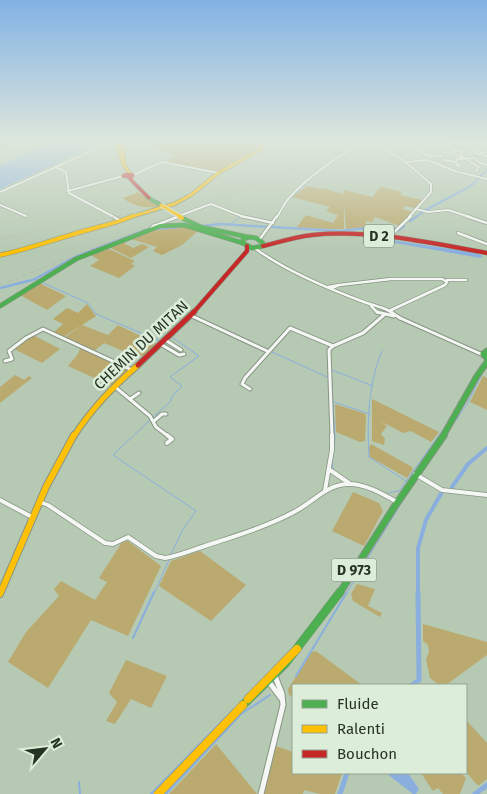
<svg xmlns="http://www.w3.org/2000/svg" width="487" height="794" font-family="'Fira Sans',sans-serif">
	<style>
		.green { fill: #baaa70 }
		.forest { fill: #b9a768 }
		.water { fill: #8aafde }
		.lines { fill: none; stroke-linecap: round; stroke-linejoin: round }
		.stream-far1 { stroke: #8aafde; stroke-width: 1 }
		.stream { stroke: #8aafde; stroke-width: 2 }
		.canal-far3 { stroke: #8aafde; stroke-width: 2 }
		.canal-far2 { stroke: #8aafde; stroke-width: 2.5 }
		.canal-far1 { stroke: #8aafde; stroke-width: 4 }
		.canal { stroke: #8aafde; stroke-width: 5 }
		.street-far4-casing { stroke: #879584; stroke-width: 3 }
		.street-far3-casing { stroke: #879584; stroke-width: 4 }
		.street-far2-casing { stroke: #879584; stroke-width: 5 }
		.street-far1-casing { stroke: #879584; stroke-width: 5.5 }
		.street-casing { stroke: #879584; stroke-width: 7 }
		.fast-far4-casing { stroke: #879584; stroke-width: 4.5 }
		.fast-far3-casing { stroke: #879584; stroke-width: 5 }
		.fast-far2-casing { stroke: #879584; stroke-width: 7 }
		.fast-far1-casing { stroke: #879584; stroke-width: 8 }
		.fast-casing { stroke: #879584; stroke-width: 9 }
		.slow-far4-casing { stroke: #879584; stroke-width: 4.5 }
		.slow-far3-casing { stroke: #879584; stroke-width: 5 }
		.slow-far2-casing { stroke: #879584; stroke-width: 7 }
		.slow-far1-casing { stroke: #879584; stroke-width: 8 }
		.slow-casing { stroke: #879584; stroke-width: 9 }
		.jam-far2-casing { stroke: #879584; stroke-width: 4.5 }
		.jam-far1-casing { stroke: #879584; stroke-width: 5 }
		.jam-casing { stroke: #879584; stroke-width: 7 }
		.street-far4 { stroke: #f4f7f3; stroke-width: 2 }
		.street-far3 { stroke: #f4f7f3; stroke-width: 2.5 }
		.street-far2 { stroke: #f4f7f3; stroke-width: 3 }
		.street-far1 { stroke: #f4f7f3; stroke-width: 4 }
		.street { stroke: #f4f7f3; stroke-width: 5 }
		.fast-far4 { stroke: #4caf50; stroke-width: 3 }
		.fast-far3 { stroke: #4caf50; stroke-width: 4 }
		.fast-far2 { stroke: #4caf50; stroke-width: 5 }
		.fast-far1 { stroke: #4caf50; stroke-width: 6 }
		.fast { stroke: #4caf50; stroke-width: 8 }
		.slow-far4 { stroke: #ffc107; stroke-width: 3 }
		.slow-far3 { stroke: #ffc107; stroke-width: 4 }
		.slow-far2 { stroke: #ffc107; stroke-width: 5 }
		.slow-far1 { stroke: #ffc107; stroke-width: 6 }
		.slow { stroke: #ffc107; stroke-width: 8 }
		.jam-far2 { stroke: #c62828; stroke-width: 3 }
		.jam-far1 { stroke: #c62828; stroke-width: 4 }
		.jam { stroke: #c62828; stroke-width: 5 }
		.rail { stroke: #b5bab4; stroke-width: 1; stroke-dasharray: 4 4; stroke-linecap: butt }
		.slow-bridge-far1-casing { stroke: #dee7dc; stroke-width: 4.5; stroke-linecap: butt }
		.slow-bridge-casing { stroke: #dee7dc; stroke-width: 5; stroke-linecap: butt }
		.slow-bridge-far1 { stroke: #ffc107; stroke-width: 3 }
		.slow-bridge { stroke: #ffc107; stroke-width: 4 }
		.labels { text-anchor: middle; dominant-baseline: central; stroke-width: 5; stroke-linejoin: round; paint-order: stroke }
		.shield { fill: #dcedd9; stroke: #5c6b5a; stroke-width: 1 }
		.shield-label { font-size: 14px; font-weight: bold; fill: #253323 }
		.street-label { font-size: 15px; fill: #253323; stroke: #dcedd9 }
	</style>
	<rect width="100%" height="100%" fill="#b6c9b2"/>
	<g class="green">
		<polygon points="146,141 254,141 260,146 252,154 219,172 169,162 168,160 174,156 151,147 151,144 146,145 140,143"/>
		<polygon points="307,186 320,189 323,188 343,194 344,190 373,197 377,190 382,187 402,192 400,195 422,200 415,208 404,206 403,209 413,212 400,226 375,217 372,222 366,221 365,228 346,230 344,205 344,229 296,228 306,215 333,223 338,215 326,211 330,207 292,197"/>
		<polygon points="179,227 185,227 198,231 182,245 162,255 153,251 157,247 131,239 153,230"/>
		<polygon points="122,242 133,248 142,244 149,247 131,258 109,247"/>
		<polygon points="109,249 135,261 131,264 135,266 119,278 90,266 99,260 91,255"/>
		<polygon points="39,283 66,296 47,310 20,295"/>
		<polygon points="82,325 108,335 118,325 157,344 144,357 135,352 132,355 104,343 93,352 63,339"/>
		<polygon points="33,335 60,349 42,363 12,348"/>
		<polygon points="80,348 130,370 112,386 68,366 78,354"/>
		<polygon points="15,375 24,380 29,376 32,378 0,403 0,387"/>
		<polygon points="483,376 487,378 487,410 470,402"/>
		<polygon points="372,399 439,432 431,442 411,431 403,433 380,421 387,426 381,434 385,439 384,445 372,441"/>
		<polygon points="335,404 366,414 365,441 360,442 336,432"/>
		<polygon points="371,444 412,467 413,469 407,478 370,457 369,447"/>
		<polygon points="353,492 379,503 383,511 364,546 332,531"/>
		<polygon points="128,541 161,566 128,636 91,620 48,688 8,662 26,632 59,596 54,589 61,581 95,600 107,582 99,578 122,542"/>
		<polygon points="200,551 246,585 211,621 159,586 171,561"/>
		<polygon points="357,584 375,589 368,606 382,613 380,617 353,601 351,594"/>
		<polygon points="423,624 487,642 487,655 446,685 439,685 430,678 426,659 429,652 428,645 423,641"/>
		<polygon points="316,651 362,685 293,685 293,697 289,695 288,689 312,652"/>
		<polygon points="126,660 167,676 151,708 131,699 115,724 106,721 117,702 109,693"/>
		<polygon points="466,720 487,743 487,779 478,786 466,772"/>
		<polygon points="216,744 257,794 169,794"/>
		<polygon points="276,746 293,752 293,773 342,773 335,794 320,794 304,790 303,794 263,794"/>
		<polygon points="421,773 461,773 466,778 460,794 443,794 438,788 433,791"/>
	</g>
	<g class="forest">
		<path d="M136,191L161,206C147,209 134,207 123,198L136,193Z"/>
		<polygon points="87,304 96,316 62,338 52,334 63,324 53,319 67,308 78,313"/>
	</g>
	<g class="water">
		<polygon points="49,141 106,141 0,189 0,165 43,146"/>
		<polygon points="392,240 477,253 483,256 480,258 389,242"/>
		<polygon points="386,773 408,773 419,789 416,794 413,794"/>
	</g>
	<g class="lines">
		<g class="stream-far1">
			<polyline points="291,198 314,176"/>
			<polyline points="229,225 240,217"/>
			<polyline points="35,279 38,280"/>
			<polyline points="41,282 88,303 96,314 162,342"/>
			<polyline points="270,351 327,377"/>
			<path d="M382,351C368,384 367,422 369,457L406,481"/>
			<polyline points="331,369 335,439 332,464 334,471"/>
			<polyline points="332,370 373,386"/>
			<polyline points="471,384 481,365"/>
			<polyline points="334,402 370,414"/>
			<polyline points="153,417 170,402 173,395 182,386 170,377 199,356 173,338"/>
			<polyline points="150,420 113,455 196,511 183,529 170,556"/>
			<polyline points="440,444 467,404 483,372"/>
			<polyline points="387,493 399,491 447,424"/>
			<polyline points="154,594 169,560"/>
			<polyline points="346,594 408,492"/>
		</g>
		<g class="stream">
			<polyline points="133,638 154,592"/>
			<polyline points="296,676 347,592"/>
			<polyline points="79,782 80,794"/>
			<polyline points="151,794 234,709"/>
			<polyline points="166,794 241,714 270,695"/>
		</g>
		<g class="canal-far3">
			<polyline points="481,176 487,170"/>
			<polyline points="473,184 479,178"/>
			<polyline points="464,190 472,185"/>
			<polyline points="424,211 463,190"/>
			<polyline points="416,217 423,212"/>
		</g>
		<g class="canal-far2">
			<polyline points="410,221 417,216"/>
			<polyline points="202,226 221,224 269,227"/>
			<polyline points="272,227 340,231 383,226 396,229"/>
			<polyline points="154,229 178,227"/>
			<polyline points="399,230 404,226"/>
			<polyline points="33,280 75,257 146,230"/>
			<polyline points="0,288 32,280"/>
		</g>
		<g class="canal-far1">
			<polyline points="452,487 468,464 487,448"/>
			<polyline points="418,594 418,548 426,520 442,492"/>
		</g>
		<g class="canal">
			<polyline points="412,685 419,680 418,592"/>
			<polyline points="340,794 347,773"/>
			<polyline points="475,794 487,785"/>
		</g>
		<defs>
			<g id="street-far4">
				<path d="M412,141C419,153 428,158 442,156"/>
				<polyline points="458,141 477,154 487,152"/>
				<polyline points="464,144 481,142 487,144"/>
				<polyline points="435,148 442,144 460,143"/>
				<polyline points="480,154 487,156"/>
				<polyline points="475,158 478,162 487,165"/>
				<polyline points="462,159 451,150 463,152 461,156 479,167 476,171"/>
				<polyline points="444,160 456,162"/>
				<polyline points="406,162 427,160 455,171 487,179"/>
				<polyline points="460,166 456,164 457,159 475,158"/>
				<polyline points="55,167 66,172 69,193 114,217"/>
				<polyline points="133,175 162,162 218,173"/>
				<polyline points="68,191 123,176"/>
				<polyline points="0,192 114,141"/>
				<polyline points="0,205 26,216"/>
				<polyline points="416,209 428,212 448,210 470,217"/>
				<polyline points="176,217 211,204 244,217"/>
				<path d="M277,217C281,211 284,203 289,198C303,182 352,141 373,146C395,151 414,169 431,184V192L409,217"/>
			</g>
			<g id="street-far3">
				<polyline points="112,216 121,221"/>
				<polyline points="241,216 273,223"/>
				<polyline points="466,216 487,223"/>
				<polyline points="151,229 153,226 180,216"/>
				<polyline points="458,233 487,244"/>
				<polyline points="390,236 411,216"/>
				<polyline points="259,240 277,216"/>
				<path d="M256,249C286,271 329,289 364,302C375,306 384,307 393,313"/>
				<polyline points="447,280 466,280"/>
				<polyline points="339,285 391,279 442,279 447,282 445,285 389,311"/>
				<polyline points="328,287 339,285 332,288"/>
				<polyline points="371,306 378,313"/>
			</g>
			<g id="street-far2">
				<polyline points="377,312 394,316"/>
				<polyline points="391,312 400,318"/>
				<polyline points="192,316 267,351"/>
				<polyline points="400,318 483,355"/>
				<polyline points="167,341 181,350"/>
				<polyline points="162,345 179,355 184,354"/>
				<polyline points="5,361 12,359 9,351 26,338 43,329 132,370"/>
				<polyline points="114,386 150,416 156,427 168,436"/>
				<polyline points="250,389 242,384 245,378 290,328 333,346"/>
				<polyline points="130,399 139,393"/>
				<polyline points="154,421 162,414 166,414"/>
				<polyline points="332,436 329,350 333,346 363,333 384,315"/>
			</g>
			<g id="street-far1">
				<polyline points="167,435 172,439 167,443"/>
				<polyline points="330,470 349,483"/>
				<polyline points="415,474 442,490 487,495"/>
				<polyline points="325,490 332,450 332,435"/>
				<polyline points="0,500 32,517"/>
				<path d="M40,502L48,505L105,543L113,544L128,537L156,556L165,558C179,556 192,550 205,546C235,536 266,527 294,512C312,503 326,485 347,484C364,483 383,494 397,502"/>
			</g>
			<g id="street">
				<polyline points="269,682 281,698"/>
				<polyline points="261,794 283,705 282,694 275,676"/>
			</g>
			<polyline id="fast-far4" points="147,197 161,205"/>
			<g id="fast-far3">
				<polyline points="182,218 201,227 248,237"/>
				<polygon points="250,237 256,238 263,243 263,246 252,248 243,243 243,239"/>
				<polyline points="0,306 76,259 160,226 184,225 243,243"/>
			</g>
			<g id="fast-far2">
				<polyline points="487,351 483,354 487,358"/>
				<polyline points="443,436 477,376 487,362"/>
			</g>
			<polyline id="fast-far1" points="339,594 395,506 444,435"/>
			<polyline id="fast" points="242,706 285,664 340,592"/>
			<g id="slow-far4">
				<polyline points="115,141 123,163"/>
				<polyline points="119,141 123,163 130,174"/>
				<polyline points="123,141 124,166"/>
				<polyline points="0,144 6,141"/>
				<polyline points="130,217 174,204 191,195 218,173 260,150 262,146 256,141"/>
			</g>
			<path id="slow-far3" d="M0,255C25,250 49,241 74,234C95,227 112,225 133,216"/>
			<path id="slow-far2" d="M74,436C92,408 113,387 138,365"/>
			<polyline id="slow-far1" points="0,594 46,487 74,435"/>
			<g id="slow">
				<polyline points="248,699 297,649"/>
				<polyline points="158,794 243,705"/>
			</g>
			<polyline id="jam-far2" points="131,177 123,176 127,174 133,175 130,179 149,198"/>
			<g id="jam-far1">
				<path d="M263,246C279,242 295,237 312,235C370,229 430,243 487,253"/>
				<polyline points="193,313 247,251 247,246"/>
			</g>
			<polyline id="jam" points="138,365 194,312"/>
		</defs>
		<use href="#street-far4" class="street-far4-casing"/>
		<use href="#street-far3" class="street-far3-casing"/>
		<use href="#street-far2" class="street-far2-casing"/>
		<use href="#street-far1" class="street-far1-casing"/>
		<use href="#street" class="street-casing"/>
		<use href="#fast-far4" class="fast-far4-casing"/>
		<use href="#fast-far3" class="fast-far3-casing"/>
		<use href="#fast-far2" class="fast-far2-casing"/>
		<use href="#fast-far1" class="fast-far1-casing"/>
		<use href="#fast" class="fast-casing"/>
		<use href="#slow-far4" class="slow-far4-casing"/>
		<use href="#slow-far3" class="slow-far3-casing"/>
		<use href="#slow-far2" class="slow-far2-casing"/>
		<use href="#slow-far1" class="slow-far1-casing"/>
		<use href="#slow" class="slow-casing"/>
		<use href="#jam-far2" class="jam-far2-casing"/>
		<use href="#jam-far1" class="jam-far1-casing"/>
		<use href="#jam" class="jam-casing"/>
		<use href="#street-far4" class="street-far4"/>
		<use href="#street-far3" class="street-far3"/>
		<use href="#street-far2" class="street-far2"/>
		<use href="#street-far1" class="street-far1"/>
		<use href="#street" class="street"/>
		<use href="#fast-far4" class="fast-far4"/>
		<use href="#fast-far3" class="fast-far3"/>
		<use href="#fast-far2" class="fast-far2"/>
		<use href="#fast-far1" class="fast-far1"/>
		<use href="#fast" class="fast"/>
		<use href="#slow-far4" class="slow-far4"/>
		<use href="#slow-far3" class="slow-far3"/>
		<use href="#slow-far2" class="slow-far2"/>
		<use href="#slow-far1" class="slow-far1"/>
		<use href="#slow" class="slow"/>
		<use href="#jam-far2" class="jam-far2"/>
		<use href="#jam-far1" class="jam-far1"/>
		<use href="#jam" class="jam"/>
		<g class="rail">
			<polyline points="0,147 14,141"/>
			<polyline points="0,239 70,224 187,205"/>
			<polyline points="0,285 365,141"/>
		</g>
		<defs>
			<polyline id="slow-bridge-far1" points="161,205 181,217"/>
			<polyline id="slow-bridge" points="179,216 182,218"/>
		</defs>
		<use href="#slow-bridge-far1" class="slow-bridge-far1-casing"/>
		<use href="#slow-bridge" class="slow-bridge-casing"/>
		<use href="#slow-bridge-far1" class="slow-bridge-far1"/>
		<use href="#slow-bridge" class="slow-bridge"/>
	</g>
	<linearGradient id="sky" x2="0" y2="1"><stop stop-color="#82b2e4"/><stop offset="0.56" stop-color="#dee7dc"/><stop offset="1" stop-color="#dee7dc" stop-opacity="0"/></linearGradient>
	<rect width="487" height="252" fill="url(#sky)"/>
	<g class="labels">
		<g class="shield">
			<rect x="364" y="224.5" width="30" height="23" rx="4"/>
			<rect x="331.5" y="558.5" width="45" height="23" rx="4"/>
		</g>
		<g class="shield-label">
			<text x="379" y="236">D 2</text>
			<text x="354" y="570">D 973</text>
		</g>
		<g class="street-label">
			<text transform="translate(141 345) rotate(-43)">CHEMIN DU MITAN</text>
		</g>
	</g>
	<rect x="292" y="684" width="175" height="90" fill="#dcedd9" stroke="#93a390"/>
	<rect x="302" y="700" width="25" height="8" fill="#4caf50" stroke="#93a390"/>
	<text x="337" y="709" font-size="15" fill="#253323">Fluide</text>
	<rect x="302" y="725" width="25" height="8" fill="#ffc107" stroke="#93a390"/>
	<text x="337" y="734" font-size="15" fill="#253323">Ralenti</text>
	<rect x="302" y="750" width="25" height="8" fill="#c62828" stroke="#93a390"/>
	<text x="337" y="759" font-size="15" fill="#253323">Bouchon</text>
	<g transform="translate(45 749) rotate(62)" stroke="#dcedd9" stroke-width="4" paint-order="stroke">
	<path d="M0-4L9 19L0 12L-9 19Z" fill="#253323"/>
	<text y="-8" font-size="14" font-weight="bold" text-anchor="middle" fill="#253323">N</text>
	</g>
</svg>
